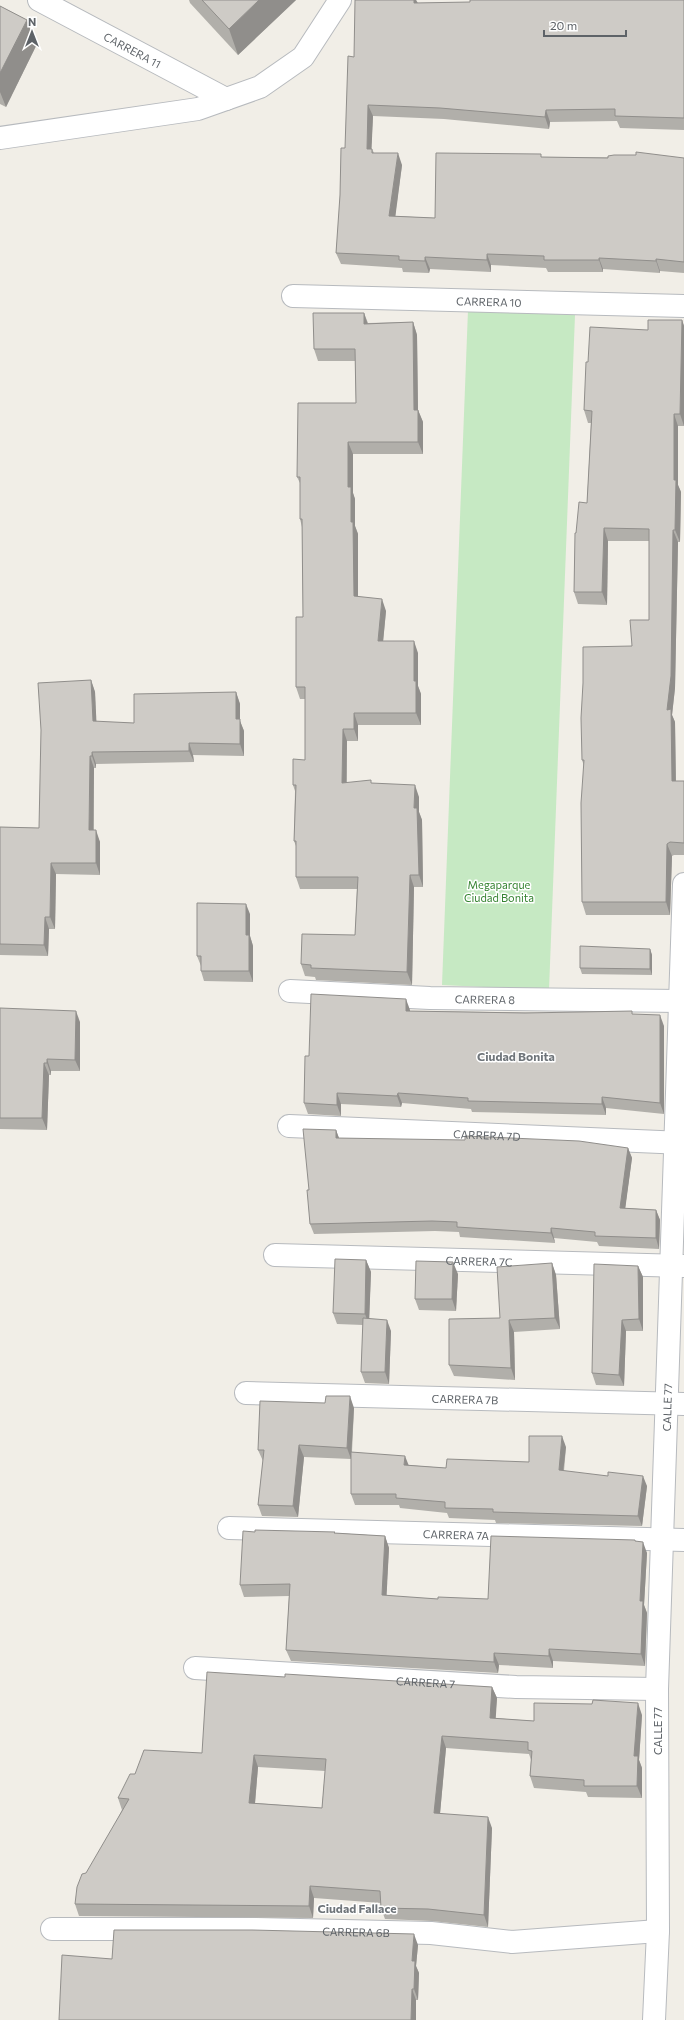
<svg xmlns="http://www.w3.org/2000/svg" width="684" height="2020" font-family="Commissioner,sans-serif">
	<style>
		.park { fill: #c6e9c3 }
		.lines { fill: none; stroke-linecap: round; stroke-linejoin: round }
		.street-casing { stroke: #b7babe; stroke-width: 24 }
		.street { stroke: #fff; stroke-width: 22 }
		.wall { fill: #b1afaa; fill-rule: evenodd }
		.shaded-wall { fill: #908e8b }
		.building { fill: #cecbc6; stroke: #908e8b; fill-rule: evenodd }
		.labels { text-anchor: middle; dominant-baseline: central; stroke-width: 3; stroke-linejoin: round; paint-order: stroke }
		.street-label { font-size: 11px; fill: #5e6368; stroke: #fff }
		.park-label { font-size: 11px; fill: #358331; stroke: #fff }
		.neighbourhood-label { font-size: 12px; font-weight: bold; fill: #6f757a; stroke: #fff }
	</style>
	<rect width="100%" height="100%" fill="#f1eee7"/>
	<polygon class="park" points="468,310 575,315 549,990 442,985"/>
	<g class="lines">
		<defs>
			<g id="street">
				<path id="s1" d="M39,0L226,99"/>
				<polyline points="0,138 198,109 260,87 303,57 340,0"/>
				<path id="s2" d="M293,296L684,306"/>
				<path id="s3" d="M290,991L430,998L680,1001"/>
				<path id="s4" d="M289,1126L684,1143"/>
				<path id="s5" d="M275,1255L684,1266"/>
				<path id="s6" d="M246,1393L684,1404"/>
				<path id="s7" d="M229,1528L684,1540"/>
				<path id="s8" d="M195,1668L516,1687L657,1689"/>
				<path id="s9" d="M52,1929H256L431,1933L512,1942L658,1931"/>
				<path id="s10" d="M654,2020L658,1931L657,1689L684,884"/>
			</g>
		</defs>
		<use href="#street" class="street-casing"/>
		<use href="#street" class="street"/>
	</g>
	<g class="wall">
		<polygon points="189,0 296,0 238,55 190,3"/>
		<polygon points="416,0 418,3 684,0 684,130 620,128 617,121 550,122 549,129 444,119 373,116 371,149 372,149 374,153 402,165 395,216 435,218 542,157 684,158 684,273 660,271 660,273 603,269 603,272 548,272 546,268 491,265 491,272 430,269 429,273 403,272 402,268 341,264 336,253 345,148"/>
		<polygon points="0,6 27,20 36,46 6,107 0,104"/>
		<polygon points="364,313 368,323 413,322 417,335 418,410 423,422 423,454 353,454 353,493 355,499 355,526 358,534 358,597 386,611 383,641 418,653 418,686 421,694 421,725 358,725 358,741 347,741 347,783 372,783 419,797 419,812 422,820 423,887 414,887 412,985 316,980 315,977 305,976 301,964 355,935 357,889 300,889 296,877 296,846 294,841 295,791 293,785 305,760 305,699 300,699 296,687 303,617 302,527 300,519 300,483 297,477 356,403 355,361 318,361 314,349"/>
		<polygon points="682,320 684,326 684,426 678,426 678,485 681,492 680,542 678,542 675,688 672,715 675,722 676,781 684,781 684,855 674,855 672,856 670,915 586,915 582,902 584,766 582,760 632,646 649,620 649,541 608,541 607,605 578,604 574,592 576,533 587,503 591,423 588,423 584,410 588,362 648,330"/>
		<polygon points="91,680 95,692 96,722 134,723 236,692 240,704 240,721 244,731 244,756 193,755 194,762 96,764 96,768 94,768 94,830 100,842 100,875 56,874 55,929 49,929 48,956 0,955 0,827 39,828"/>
		<polygon points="250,914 250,936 253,946 253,982 204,981 201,971 201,966 197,956"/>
		<polygon points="650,949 652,955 652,975 582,974 580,968"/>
		<polygon points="0,1008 80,1022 80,1071 51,1071 51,1075 49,1075 47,1130 0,1129"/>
		<polygon points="410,1010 410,1011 633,1014 664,1026 664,1114 606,1108 606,1115 472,1112 471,1109 402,1103 401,1107 341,1104 341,1116 308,1114 304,1103 309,1056"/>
		<polygon points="336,1130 339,1138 628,1148 632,1158 625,1208 656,1210 660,1220 659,1249 599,1246 597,1242 554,1238 555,1243 460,1237 459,1232 435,1231 314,1234 310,1224 309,1190"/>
		<polygon points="366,1260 371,1272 369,1318 391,1331 389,1384 365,1383 361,1372 363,1325 337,1324 333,1313"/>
		<polygon points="552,1263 556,1275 560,1329 514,1332 515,1380 454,1376 449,1365 500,1318"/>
		<polygon points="638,1266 643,1277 643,1331 626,1331 624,1386 596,1385 592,1373"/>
		<polygon points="458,1274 456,1311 419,1310 415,1299"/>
		<polygon points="354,1408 352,1452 408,1465 446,1468 529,1462 566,1447 564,1471 647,1486 642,1526 496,1523 495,1520 449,1518 447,1513 400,1508 399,1505 355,1505 351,1494 351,1459 304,1457 298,1517 262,1516 258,1505 263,1461 258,1450"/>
		<polygon points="335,1532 335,1533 385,1536 389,1548 386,1596 438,1599 488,1599 636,1541 647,1553 644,1605 647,1613 645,1666 553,1661 553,1668 499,1665 498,1673 291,1661 286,1650 289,1596 244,1597 240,1585"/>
		<path d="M285,1677L492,1687L497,1698L495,1718L534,1721L642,1715L639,1760L642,1768V1798L588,1797L586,1792L534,1788L530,1776L531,1760L529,1754L446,1748L440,1813L492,1828L488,1927L432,1921L385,1919L381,1908V1903L314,1898L313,1918L79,1916L75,1904L122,1810L118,1798L135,1774L202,1753ZM258,1767L325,1771L322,1808L255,1803Z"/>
		<polygon points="418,1945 416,1966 419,1973 418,2000 416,2000 416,2020 59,2020 112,1959"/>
	</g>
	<g class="shaded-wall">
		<polygon points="259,0 296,0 238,55 229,29"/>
		<polygon points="414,0 416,0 418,4 414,3"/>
		<polygon points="27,20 36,46 6,107 0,92 0,73"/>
		<polygon points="368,105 373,116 371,161 367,149"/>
		<polygon points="546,110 550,122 549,129 545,117"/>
		<polygon points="398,153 402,165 394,227 389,216"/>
		<polygon points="487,254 491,265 491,272 487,260"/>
		<polygon points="425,257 430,269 429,273 425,261"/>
		<polygon points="599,258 603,269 603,272 599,260"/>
		<polygon points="656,259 660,271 660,273 656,261"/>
		<polygon points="364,313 368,325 364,324"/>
		<polygon points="682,320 684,326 684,426 680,414"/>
		<polygon points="413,322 417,335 418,410 423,422 423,454 418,442 414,410"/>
		<polygon points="674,414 678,426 678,485 681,492 680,542 675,530 674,480"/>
		<polygon points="348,442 353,454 353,493 355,499 355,526 358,534 358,608 354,596 351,522 348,487"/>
		<polygon points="604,528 608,541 607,605 602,592"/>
		<polygon points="673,530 678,542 675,688 672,715 675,722 676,793 672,781 667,710"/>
		<polygon points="382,599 386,611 382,653 378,641"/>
		<polygon points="414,641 418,653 418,686 421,694 421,725 416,713 414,681"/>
		<polygon points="91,680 95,692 97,733 93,721"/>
		<polygon points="236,692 240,704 240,721 244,731 244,756 240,744 236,719"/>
		<polygon points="354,713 358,725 358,741 354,729"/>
		<polygon points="343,729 347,741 346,795 342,783"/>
		<polygon points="189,743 193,755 194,762 189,751"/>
		<polygon points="92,752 96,764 96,768 92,756"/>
		<polygon points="90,756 94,768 93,842 89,830"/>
		<polygon points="415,785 419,797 419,812 422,820 423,887 419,875 414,808"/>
		<polygon points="96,830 100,842 100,875 96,863"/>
		<polygon points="667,844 672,856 670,915 666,902"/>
		<polygon points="51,863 56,874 55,929 50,917"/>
		<polygon points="410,875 414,887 412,985 407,972"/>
		<polygon points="246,904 250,914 250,936 253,946 253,982 249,971 246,935"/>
		<polygon points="45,917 49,929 48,956 44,945"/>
		<polygon points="650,949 652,955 652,975 650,969"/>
		<polygon points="406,999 410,1010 410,1021 406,1011"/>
		<polygon points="76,1011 80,1022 80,1071 75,1060"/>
		<polygon points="660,1015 664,1026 664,1114 660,1103"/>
		<polygon points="47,1059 51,1071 51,1075 47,1063"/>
		<polygon points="44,1063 49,1075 47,1130 42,1118"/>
		<polygon points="337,1093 341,1104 341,1116 337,1105"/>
		<polygon points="398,1093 402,1103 401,1107 397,1096"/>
		<polygon points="602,1097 606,1108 606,1115 602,1104"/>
		<polygon points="336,1130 340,1141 336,1138"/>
		<polygon points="628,1148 632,1158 624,1218 620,1208"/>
		<polygon points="656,1210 660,1220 659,1249 656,1238"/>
		<polygon points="551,1228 554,1238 555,1243 551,1233"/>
		<polygon points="366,1260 371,1272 369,1325 365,1314"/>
		<polygon points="453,1262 458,1274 456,1311 452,1299"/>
		<polygon points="552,1263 556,1275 560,1329 555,1318"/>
		<polygon points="638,1266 643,1277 643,1331 639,1319"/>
		<polygon points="387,1320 391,1331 389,1384 385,1372"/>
		<polygon points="509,1320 514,1332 515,1380 511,1368"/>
		<polygon points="622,1320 626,1331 624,1386 619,1375"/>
		<polygon points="350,1396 354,1408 351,1459 347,1448"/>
		<polygon points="562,1436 566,1447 562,1481 559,1470"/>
		<polygon points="299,1445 304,1457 298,1517 293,1506"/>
		<polygon points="405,1456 409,1466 404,1465"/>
		<polygon points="643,1476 647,1486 642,1526 638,1516"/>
		<polygon points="385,1536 389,1548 386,1607 382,1595"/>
		<polygon points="643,1542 647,1553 644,1605 647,1613 645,1666 641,1654 640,1601"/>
		<polygon points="549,1649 553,1661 553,1668 549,1656"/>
		<polygon points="494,1653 499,1665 498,1673 494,1662"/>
		<polygon points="492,1687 497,1698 495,1730 490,1718"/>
		<polygon points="638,1703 642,1715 639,1760 642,1768 642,1798 637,1786 634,1756"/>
		<polygon points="442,1736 446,1748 439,1825 434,1813"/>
		<polygon points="254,1755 258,1767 254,1815 249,1803"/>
		<polygon points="488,1817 492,1828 488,1927 484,1915"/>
		<polygon points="310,1886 314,1898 313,1918 309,1906"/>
		<polygon points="414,1934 418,1945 416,1966 419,1973 418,2000 414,1989 412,1961"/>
		<polygon points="412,1989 416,2000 416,2020 411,2020"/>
	</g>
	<g class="building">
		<polygon points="202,0 259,0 229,29"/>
		<polygon points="355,0 414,0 414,3 470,2 470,0 684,0 684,118 615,116 615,109 546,110 545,117 440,108 368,105 367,149 372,149 372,153 398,153 389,216 435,218 436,153 541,154 541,157 608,158 608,156 614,155 636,155 636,152 684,158 684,262 656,259 656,261 599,258 599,260 544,260 544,256 487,254 487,260 425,257 425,261 399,260 399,256 336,253 340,195 341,148 345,148 348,56 354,57"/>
		<polygon points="0,6 27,20 0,73"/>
		<polygon points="313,313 364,313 364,324 413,322 414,410 418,410 418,442 348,442 348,487 351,487 351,522 353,522 354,596 382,599 378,641 414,641 414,681 416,681 416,713 354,713 354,729 343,729 342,783 371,780 371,783 415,785 414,808 417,808 419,875 410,875 407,972 311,968 311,965 301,964 302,934 355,935 358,877 296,877 296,841 294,841 296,785 293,785 293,759 305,760 305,687 296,687 296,617 303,617 302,519 300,519 300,477 297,477 298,403 356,403 355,349 314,349"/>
		<polygon points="648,320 682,320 680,414 674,414 674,480 676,480 675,530 673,530 671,676 667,710 671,709 672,781 684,781 684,843 670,842 667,844 666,902 582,902 581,803 584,760 582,760 581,718 583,683 583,647 632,646 630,620 649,620 649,529 604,528 602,592 574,592 575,533 576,533 579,502 587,503 592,411 584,410 586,362 588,362 590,327 648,330"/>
		<polygon points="91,680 93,721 134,723 134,694 236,692 236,719 240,719 240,744 189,743 189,751 92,752 92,756 90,756 89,830 96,830 96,863 51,863 50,917 45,917 44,945 0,944 0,827 39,828 41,730 38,683"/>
		<polygon points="197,903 246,904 246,935 249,935 249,971 201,971 201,956 197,956"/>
		<polygon points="580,946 650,949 650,969 580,968"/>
		<polygon points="311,994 406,999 406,1011 525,1013 632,1011 632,1014 660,1015 660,1103 602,1097 602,1104 468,1101 468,1098 398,1093 397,1096 337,1093 337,1105 304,1103 305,1056 309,1056"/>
		<polygon points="0,1008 76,1011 75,1060 47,1059 47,1063 44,1063 42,1118 0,1118"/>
		<polygon points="303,1129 336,1130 336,1138 465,1140 465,1136 579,1141 628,1148 620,1208 656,1210 656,1238 595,1236 595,1232 551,1228 551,1233 457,1227 457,1222 432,1221 310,1224 307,1190 309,1190"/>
		<polygon points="335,1259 366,1260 365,1314 333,1313"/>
		<polygon points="416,1261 453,1262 452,1299 415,1299"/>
		<polygon points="552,1263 555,1318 509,1320 511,1368 449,1365 449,1319 500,1318 497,1267"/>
		<polygon points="594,1264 638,1266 639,1319 622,1320 619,1375 592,1373"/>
		<polygon points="363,1318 387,1320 385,1372 361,1372"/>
		<polygon points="326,1396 350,1396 347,1448 299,1445 293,1506 258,1505 264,1450 258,1450 260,1401 325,1403"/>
		<polygon points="529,1436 562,1436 559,1470 608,1476 608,1472 643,1476 638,1516 493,1512 493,1509 445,1508 445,1502 396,1498 396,1494 351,1494 351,1452 405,1456 404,1465 446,1468 447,1459 529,1462"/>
		<polygon points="255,1530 335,1532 334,1533 385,1536 382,1595 438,1599 438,1597 488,1599 491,1536 635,1540 635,1541 643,1542 640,1601 643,1601 641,1654 549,1649 549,1656 494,1653 494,1662 286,1650 290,1584 240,1585 243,1531 255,1532"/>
		<path d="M207,1672L285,1677V1674L492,1687L490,1718L534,1721V1703L592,1704L593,1700L638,1703L634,1756H638L637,1786H584V1780L530,1776L532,1751L528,1750V1742L442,1736L434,1813L488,1817L484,1915L428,1909L381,1908L380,1891L310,1886L309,1906L75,1904L77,1887L82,1874L86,1873L129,1799L118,1798L130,1774H135L144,1750L202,1753ZM254,1755L326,1759L322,1808L249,1803Z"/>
		<polygon points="114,1930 252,1930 414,1934 412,1961 415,1961 414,1989 412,1989 411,2020 59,2020 62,1955 112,1959"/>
	</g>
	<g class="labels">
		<g class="street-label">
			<text stroke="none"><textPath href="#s1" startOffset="106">CARRERA 11</textPath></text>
			<text stroke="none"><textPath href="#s2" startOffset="196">CARRERA 10</textPath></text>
			<text stroke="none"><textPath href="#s3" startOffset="195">CARRERA 8</textPath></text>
			<text stroke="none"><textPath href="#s4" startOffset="198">CARRERA 7D</textPath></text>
			<text stroke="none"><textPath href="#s5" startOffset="204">CARRERA 7C</textPath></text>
			<text stroke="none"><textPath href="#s6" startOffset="219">CARRERA 7B</textPath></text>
			<text stroke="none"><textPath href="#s10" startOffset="613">CALLE 77</textPath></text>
			<text stroke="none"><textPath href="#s7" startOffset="227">CARRERA 7A</textPath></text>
			<text stroke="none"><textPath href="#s8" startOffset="231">CARRERA 7</textPath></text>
			<text transform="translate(657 1731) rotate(-90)">CALLE 77</text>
			<text stroke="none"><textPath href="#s9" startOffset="304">CARRERA 6B</textPath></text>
		</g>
		<g class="park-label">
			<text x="499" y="884">Megaparque<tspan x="499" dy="13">Ciudad Bonita</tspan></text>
		</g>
		<g class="neighbourhood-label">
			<text x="516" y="1056">Ciudad Bonita</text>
			<text x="357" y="1908">Ciudad Fallace</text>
		</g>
	</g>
	<g transform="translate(32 32)" stroke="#ffffff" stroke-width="3" paint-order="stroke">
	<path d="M0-3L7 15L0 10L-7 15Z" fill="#5e6368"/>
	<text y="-6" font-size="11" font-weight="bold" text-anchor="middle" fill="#5e6368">N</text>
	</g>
	<path d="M544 30v6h82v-6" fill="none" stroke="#5e6368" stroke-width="2"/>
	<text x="550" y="30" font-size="12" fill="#5e6368" stroke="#ffffff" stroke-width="3" paint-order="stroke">20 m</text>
</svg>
